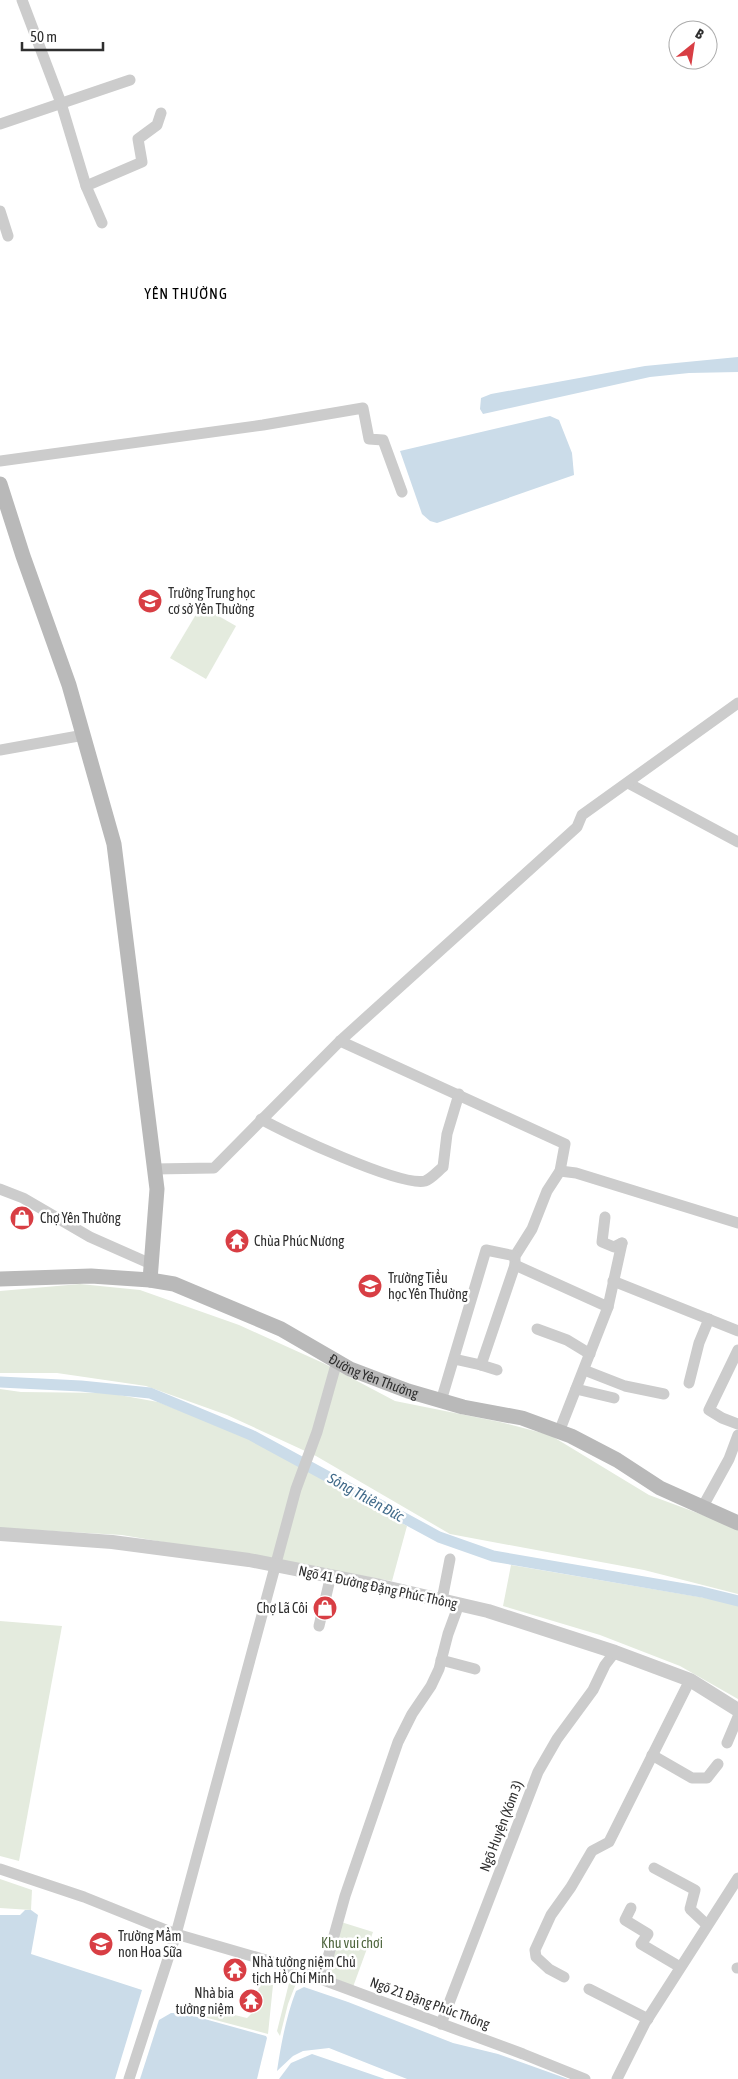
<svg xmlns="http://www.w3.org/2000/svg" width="738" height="2079" font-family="'Asap Condensed',sans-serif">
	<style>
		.green { fill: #e4ebde }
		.water { fill: #cbdce9 }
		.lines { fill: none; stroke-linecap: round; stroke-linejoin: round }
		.canal { stroke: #cbdce9; stroke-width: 11 }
		.minor { stroke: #ccc; stroke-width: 11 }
		.tertiary { stroke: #ccc; stroke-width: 14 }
		.secondary { stroke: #b9b9b9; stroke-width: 15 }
		.labels { text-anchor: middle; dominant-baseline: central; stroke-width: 5; stroke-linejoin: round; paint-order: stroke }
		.poi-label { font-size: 14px; fill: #2f2f2f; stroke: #fff; text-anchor: start }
		.street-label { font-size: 14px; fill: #2f2f2f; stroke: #fff }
		.park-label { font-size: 14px; fill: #50673f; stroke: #fff }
		.neighbourhood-label { font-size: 15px; letter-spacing: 1px; fill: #000; stroke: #fff }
		.water-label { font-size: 15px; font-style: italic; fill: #436c8b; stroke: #fff }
	</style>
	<rect width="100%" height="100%" fill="#fff"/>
	<g class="green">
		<polygon points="201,606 236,626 206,679 170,658"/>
		<polygon points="80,1284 140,1290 239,1325 323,1363 395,1401 500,1422 550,1435 649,1495 738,1528 738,1594 644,1570 450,1534 316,1456 227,1415 146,1386 57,1373 0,1373 0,1291"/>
		<polygon points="0,1389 21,1392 108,1393 158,1402 250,1438 407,1526 392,1581 122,1535 0,1528"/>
		<polygon points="511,1565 723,1601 738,1606 738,1699 680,1666 600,1635 503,1606"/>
		<polygon points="0,1621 62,1626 19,1861 0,1856"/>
		<polygon points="0,1879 32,1890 31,1910 0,1908"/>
		<polygon points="341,1922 373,1932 353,1987 325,1978"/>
		<polygon points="290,1979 297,1981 288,2004 280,2036 277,2031"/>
		<polygon points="260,1983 273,1985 268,2034 185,2012 185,2003 247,2018 253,2012"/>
	</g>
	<g class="water">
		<polygon points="738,357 738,372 689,373 650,377 483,414 480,409 481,398 491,394 645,366"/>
		<polygon points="550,416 559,420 572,453 574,475 437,523 430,521 422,514 400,451"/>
		<polygon points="25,1910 31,1910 38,1915 31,1954 142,1990 115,2079 0,2079 0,1915 20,1915"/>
		<path d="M304,1987L348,2002L453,2043L498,2054L568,2079H407L329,2048L303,2051L293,2056L277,2071C281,2044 286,2017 296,1991Z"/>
		<polygon points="171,2013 183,2013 266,2036 267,2038 257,2079 140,2079 159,2020"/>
		<polygon points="312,2054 385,2079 279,2079 291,2063"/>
	</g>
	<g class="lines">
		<polyline class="canal" points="0,1382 81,1386 150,1393 251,1435 439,1537 493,1556 702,1592 738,1601"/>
		<g class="minor">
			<polyline points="22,0 61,103 86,186 102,223"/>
			<polyline points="0,124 130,80"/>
			<polyline points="86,186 142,162 138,139 157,125 161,113"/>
			<polyline points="0,211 8,236"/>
			<polyline points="0,461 263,425 363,408 369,439 383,440 402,492"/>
			<polyline points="0,750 84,735"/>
			<polyline points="628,783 738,842"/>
			<polyline points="340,1041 565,1144 560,1171 547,1191 532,1229 515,1256 515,1265 481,1365"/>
			<path d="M261,1119C285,1133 401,1187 425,1181C431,1179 438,1171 443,1167L447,1134L459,1094"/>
			<polyline points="154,1169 214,1168 340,1041 577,827 582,815 738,703"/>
			<polyline points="560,1171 576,1173 738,1223"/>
			<polyline points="0,1189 23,1198 90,1237 151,1264"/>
			<polyline points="605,1217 602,1242 614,1247 622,1243"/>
			<polyline points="515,1265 608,1307"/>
			<polyline points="613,1281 738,1331"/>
			<polyline points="537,1329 567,1340 590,1354"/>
			<polyline points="738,1350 709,1410 722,1418 738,1424"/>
			<polyline points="454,1359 481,1365 497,1370"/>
			<polyline points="584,1370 625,1386 664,1394"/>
			<polyline points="689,1383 699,1343 709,1319"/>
			<polyline points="576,1389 614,1398"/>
			<polyline points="441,1401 486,1250 515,1256"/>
			<polyline points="559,1432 608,1307 622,1243"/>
			<polyline points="702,1508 729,1459 738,1435"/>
			<polyline points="442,1600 450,1559"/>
			<polyline points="319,1626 331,1575"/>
			<polyline points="441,1660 475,1669"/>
			<polyline points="727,1743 738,1717"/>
			<polyline points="652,1755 692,1778 707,1778 718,1764"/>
			<polyline points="654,1868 695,1890 690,1909 707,1925"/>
			<polyline points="0,1869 84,1897 176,1934 283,1965 523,2054 585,2079"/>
			<polyline points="631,1908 625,1920 648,1934 641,1944 680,1967"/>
			<polyline points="737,1968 738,1968"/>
			<polyline points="564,1977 549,1969 536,1957 535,1950 551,1915 571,1887 592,1851 609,1842 690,1680"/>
			<polyline points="322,1979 345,1896 398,1742 412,1714 431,1686 439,1669 448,1634 459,1604"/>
			<polyline points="589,1989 648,2019"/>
			<polyline points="441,2024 538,1772 557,1739 593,1690 605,1665 615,1652"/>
			<polyline points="129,2079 176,1934 296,1489 317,1432 337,1361"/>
			<polyline points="617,2079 645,2023 738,1878"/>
		</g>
		<polyline class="tertiary" points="0,1534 112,1542 249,1560 376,1585 488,1611 615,1652 690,1680 738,1710"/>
		<g class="secondary">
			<polyline points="0,484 23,556 69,685 114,844 157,1189 150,1280"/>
			<path id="s1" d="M0,1279L91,1276L150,1280L174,1284L281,1329L350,1369L408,1391L463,1407L522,1418L571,1436L617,1460L660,1488L738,1523"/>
		</g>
	</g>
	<defs>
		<symbol id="school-disc" viewBox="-11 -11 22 22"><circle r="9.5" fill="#d83e44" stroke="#fff"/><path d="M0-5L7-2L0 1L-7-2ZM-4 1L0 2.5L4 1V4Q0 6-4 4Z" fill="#fff"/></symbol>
		<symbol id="shop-disc" viewBox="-11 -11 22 22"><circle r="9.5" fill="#d83e44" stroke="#fff"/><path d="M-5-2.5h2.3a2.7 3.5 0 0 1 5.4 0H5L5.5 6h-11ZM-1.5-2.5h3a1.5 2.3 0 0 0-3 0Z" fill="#fff"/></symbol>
		<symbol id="temple-disc" viewBox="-11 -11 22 22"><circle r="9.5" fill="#d83e44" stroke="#fff"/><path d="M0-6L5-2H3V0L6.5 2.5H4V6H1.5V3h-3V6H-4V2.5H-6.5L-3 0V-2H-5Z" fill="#fff"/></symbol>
	</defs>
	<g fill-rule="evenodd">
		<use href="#school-disc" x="136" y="587" width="28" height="28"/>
		<use href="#shop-disc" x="8" y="1204" width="28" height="28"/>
		<use href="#temple-disc" x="223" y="1227" width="28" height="28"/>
		<use href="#school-disc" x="356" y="1272" width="28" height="28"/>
		<use href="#shop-disc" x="311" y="1594" width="28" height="28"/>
		<use href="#school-disc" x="87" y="1930" width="28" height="28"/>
		<use href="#temple-disc" x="221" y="1956" width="28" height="28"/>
		<use href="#temple-disc" x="237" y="1987" width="28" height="28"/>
	</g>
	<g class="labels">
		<g class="poi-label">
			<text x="168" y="593">Trường Trung học<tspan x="168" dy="16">cơ sở Yên Thường</tspan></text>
			<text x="40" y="1218">Chợ Yên Thường</text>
			<text x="254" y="1241">Chùa Phúc Nương</text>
			<text x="388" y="1278">Trường Tiểu<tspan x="388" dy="16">học Yên Thường</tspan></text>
			<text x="308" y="1608" text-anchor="end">Chợ Lã Côi</text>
			<text x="118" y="1936">Trường Mầm<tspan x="118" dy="16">non Hoa Sữa</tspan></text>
			<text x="252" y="1962">Nhà tưởng niệm Chủ<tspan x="252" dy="16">tịch Hồ Chí Minh</tspan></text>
			<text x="234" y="1993" text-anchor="end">Nhà bia<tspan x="234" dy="16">tưởng niệm</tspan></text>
		</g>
		<g class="street-label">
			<text stroke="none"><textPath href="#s1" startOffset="395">Đường Yên Thường</textPath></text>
			<text transform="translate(378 1587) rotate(12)">Ngõ 41 Đường Đặng Phúc Thông</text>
			<text transform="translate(501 1826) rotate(-69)">Ngõ Huyện (Xóm 3)</text>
			<text transform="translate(430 2003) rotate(20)">Ngõ 21 Đặng Phúc Thông</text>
		</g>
		<g class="park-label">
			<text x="352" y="1943">Khu vui chơi</text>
		</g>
		<g class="neighbourhood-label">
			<text x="186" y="293">YÊN THƯỜNG</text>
		</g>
		<g class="water-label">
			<text transform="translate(366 1497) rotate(29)">Sông Thiên Đức</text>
		</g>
	</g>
	<g transform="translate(693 45) rotate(30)"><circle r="24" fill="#ffffff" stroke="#acacac"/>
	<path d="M0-4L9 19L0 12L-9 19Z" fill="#d83e44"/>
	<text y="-8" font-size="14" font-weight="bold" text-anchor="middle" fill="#2f2f2f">B</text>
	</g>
	<path d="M22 42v8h81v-8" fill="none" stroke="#2f2f2f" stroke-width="2.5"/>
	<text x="30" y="42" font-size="15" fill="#2f2f2f" stroke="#ffffff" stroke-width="4" paint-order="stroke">50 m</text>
</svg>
